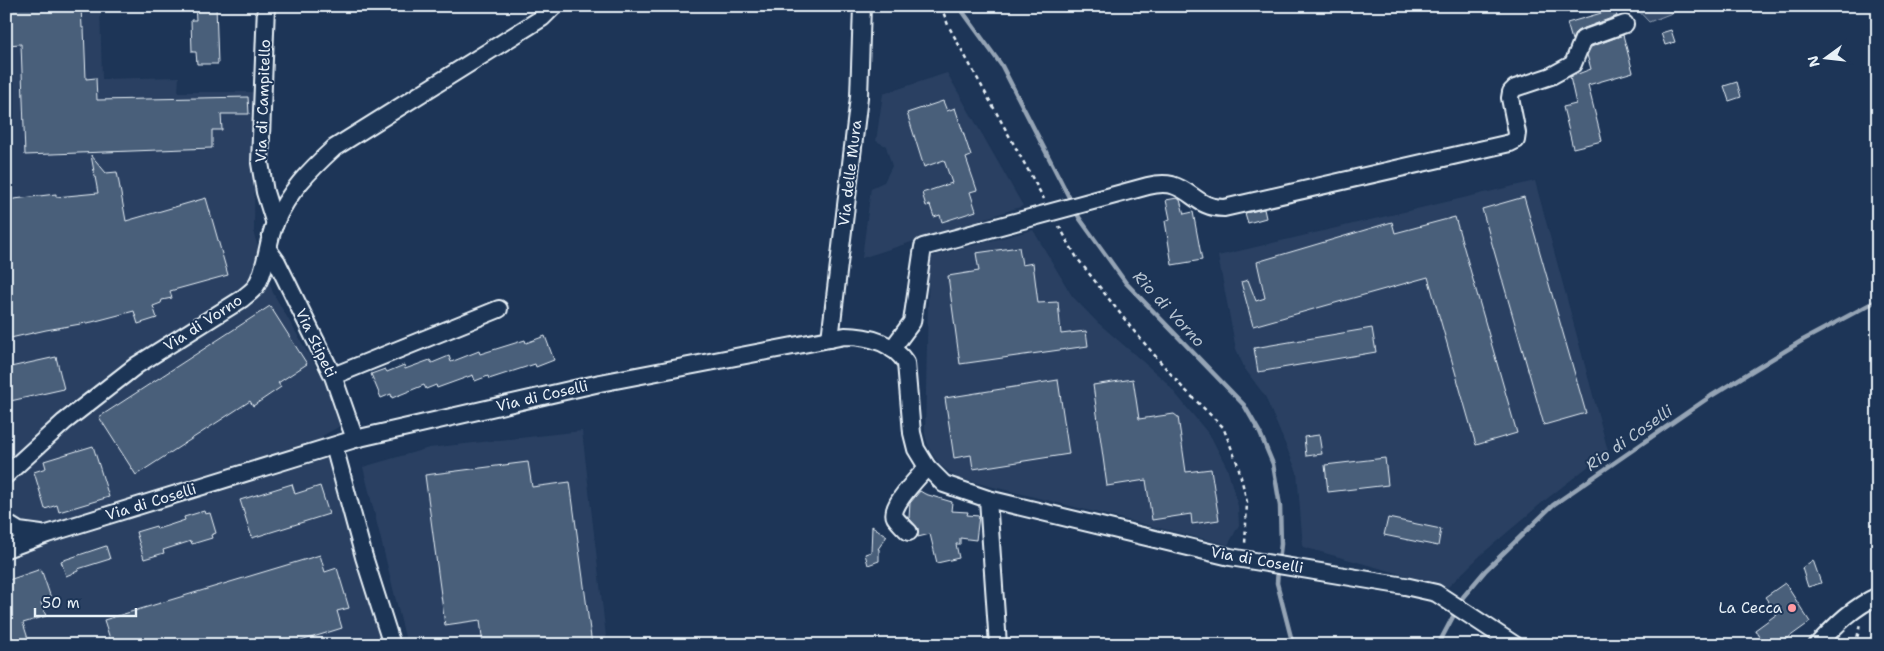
<svg xmlns="http://www.w3.org/2000/svg" width="1884" height="651" font-family="'Shantell Sans',sans-serif">
	<style>
		.built { fill: #2a4162 }
		.green { fill: #374d6c; stroke: #909fb2 }
		.lines { fill: none; stroke-linecap: round; stroke-linejoin: round }
		.stream { stroke: #95a4b5; stroke-width: 4.5 }
		.building { fill: #495e7a; stroke: #e8f1f8 }
		.minor-casing { stroke: #e8f1f8; stroke-width: 20 }
		.path { stroke: #e8f1f8; stroke-width: 2.5; stroke-dasharray: 4 4; stroke-linecap: butt }
		.minor { stroke: #1d3557; stroke-width: 16 }
		.poi-dot { fill: #ff9aa2; stroke: #1d3557; stroke-width: 2 }
		.labels { text-anchor: middle; dominant-baseline: central; stroke-width: 4; stroke-linejoin: round; paint-order: stroke }
		.street-label { font-size: 15px; fill: #e8f1f8; stroke: #1d3557 }
		.poi-label { font-size: 15px; fill: #e8f1f8; stroke: #1d3557; text-anchor: end }
		.water-label { font-size: 16px; font-style: italic; fill: #b7c4d1; stroke: #1d3557 }
	</style>
	<rect width="100%" height="100%" fill="#1d3557"/>
	<filter id="ink" filterUnits="userSpaceOnUse"><feTurbulence type="fractalNoise" baseFrequency=".02" numOctaves="2"/><feDisplacementMap in="SourceGraphic" scale="10" xChannelSelector="R" yChannelSelector="G"/><feConvolveMatrix kernelMatrix="1 2 1 2 8 2 1 2 1" color-interpolation-filters="sRGB"/></filter>
	<g filter="url(#ink)">
		<g class="built">
			<polygon points="6,6 100,6 102,79 179,77 178,92 255,92 254,235 273,293 333,396 342,425 322,436 385,645 6,645"/>
			<polygon points="947,73 1023,206 862,258 871,188 884,182 892,166 886,146 876,141 883,94"/>
			<polygon points="1535,181 1608,451 1544,501 1483,553 1448,587 1303,547 1297,472 1265,396 1245,369 1236,349 1218,256"/>
			<polygon points="1033,230 1072,296 1097,322 1165,381 1211,437 1227,468 1238,506 1239,525 1228,545 957,478 940,465 929,449 925,434 929,257"/>
			<polygon points="582,431 607,645 407,645 363,467 429,448"/>
		</g>
		<polygon class="green" points="1634,6 1690,6 1649,22"/>
		<g class="lines">
			<g class="stream">
				<polyline points="962,6 963,12 1002,66 1072,203"/>
				<polyline points="1075,210 1080,219 1126,283 1244,405 1260,433 1273,464 1280,506 1281,544 1279,561"/>
				<polyline points="1278,569 1277,583 1293,645"/>
				<polyline points="1459,604 1463,597 1485,571 1553,505 1711,396 1803,340 1878,300"/>
				<polyline points="1438,645 1456,611"/>
			</g>
		</g>
		<g class="building">
			<polygon points="6,6 81,6 82,28 84,28 86,79 96,78 97,100 248,97 249,114 221,114 222,130 212,130 212,148 25,155 21,44 6,45"/>
			<polygon points="195,6 216,6 218,64 197,64 196,52 192,52 191,20 196,20"/>
			<polygon points="1615,9 1617,16 1579,30 1576,32 1572,40 1567,23"/>
			<polygon points="1671,30 1675,42 1665,45 1661,33"/>
			<polygon points="1623,35 1633,72 1588,85 1602,141 1573,148 1563,107 1576,104 1570,77 1591,69 1587,55 1591,47"/>
			<polygon points="1737,82 1741,97 1729,101 1724,86"/>
			<polygon points="943,101 947,111 955,108 971,156 966,158 977,190 970,192 976,211 942,222 940,215 934,217 930,205 926,206 922,193 952,183 944,160 924,167 907,113"/>
			<polygon points="91,155 106,173 117,172 126,221 206,198 228,275 170,291 172,298 162,300 161,303 153,306 157,318 138,324 134,311 92,322 46,330 6,339 6,200 56,194 56,197 98,193"/>
			<polygon points="1524,197 1586,413 1544,425 1482,209"/>
			<polygon points="1177,198 1180,200 1184,214 1193,212 1202,260 1172,265 1165,221 1170,219 1166,200"/>
			<polygon points="1264,209 1266,218 1248,223 1245,213"/>
			<polygon points="1455,217 1517,433 1476,445 1428,277 1253,326 1241,282 1248,280 1256,301 1265,298 1257,262 1392,222 1395,233"/>
			<polygon points="1019,247 1022,265 1033,263 1038,303 1058,302 1061,334 1086,331 1088,346 960,364 948,276 979,271 976,253"/>
			<polygon points="270,306 307,364 278,383 281,387 253,406 250,401 136,475 99,417"/>
			<polygon points="1372,328 1376,352 1258,372 1254,348"/>
			<polygon points="545,336 554,360 536,367 535,364 489,379 488,376 475,381 473,375 437,388 436,385 426,389 424,385 392,398 391,394 381,398 371,374 385,369 387,372 404,365 405,369 430,360 432,363 449,356 451,362 479,351 480,354 525,340 526,343"/>
			<polygon points="56,357 64,389 6,402 6,368"/>
			<polygon points="1133,379 1139,419 1174,414 1178,417 1186,472 1211,469 1219,520 1192,524 1191,514 1152,520 1146,480 1107,486 1093,385"/>
			<polygon points="1058,380 1069,454 973,469 971,455 954,458 945,398"/>
			<polygon points="1319,435 1322,454 1306,456 1304,437"/>
			<polygon points="93,446 109,497 59,512 57,505 45,509 34,472 46,468 44,461"/>
			<polygon points="1385,458 1388,485 1328,492 1325,465"/>
			<polygon points="528,462 532,487 570,482 592,645 483,645 480,620 445,625 425,475"/>
			<polygon points="292,484 295,494 320,486 329,514 252,538 240,500"/>
			<polygon points="920,491 925,494 952,502 951,511 968,512 967,515 979,516 976,540 960,538 960,544 956,544 959,558 937,563 930,534 918,537 918,528 909,518 910,503"/>
			<polygon points="204,511 205,514 210,513 216,533 211,535 212,538 192,544 191,541 163,550 164,553 144,559 136,532 156,526 157,529 170,525 185,520 184,517"/>
			<polygon points="1388,518 1441,529 1438,546 1384,535"/>
			<polygon points="872,526 887,536 878,549 879,549 879,561 868,565 865,554 871,552"/>
			<polygon points="106,546 110,559 78,569 78,571 66,576 61,561"/>
			<polygon points="320,555 325,572 337,568 349,608 337,611 342,628 288,645 112,645 104,620"/>
			<polygon points="1813,560 1821,583 1808,587 1802,568"/>
			<polygon points="41,569 51,598 41,603 46,616 23,623 30,645 12,645 6,631 6,581"/>
			<polygon points="1785,583 1810,622 1785,640 1790,645 1766,645 1755,630 1777,614 1765,597"/>
		</g>
		<g class="lines">
			<defs>
				<g id="minor">
					<polyline points="266,6 260,163 265,192 275,224"/>
					<polyline points="269,251 277,262 333,376 355,439"/>
					<polyline points="830,339 859,97 862,6"/>
					<path d="M892,349L912,322L923,247L1148,186C1156,184 1164,183 1172,185C1193,191 1198,208 1224,208L1510,143L1516,140L1517,133L1510,98L1511,92L1515,88L1551,76L1573,64L1583,39L1625,24"/>
					<polyline points="333,376 499,309"/>
					<polyline points="334,446 364,557 392,645"/>
					<path d="M6,475L64,422L137,365L242,299C246,295 253,291 256,286C267,268 267,242 275,223C288,192 310,170 334,148L542,18L554,6"/>
					<polyline points="988,499 998,645"/>
					<polyline points="6,523 19,531 41,534"/>
					<path d="M909,532C906,530 896,519 895,517C889,506 920,476 927,467"/>
					<path d="M6,549L47,534L355,439L600,383L845,336C869,336 893,343 906,363L912,433L916,449L927,467L944,484L988,499L1230,557L1405,586L1436,593L1515,645"/>
					<path d="M1817,645C1836,625 1853,607 1878,596"/>
				</g>
			</defs>
			<use href="#minor" class="minor-casing"/>
			<g class="path">
				<polyline points="941,6 948,25 1044,199"/>
				<polyline points="1059,226 1077,258 1133,330 1182,387 1223,427 1238,465 1247,502 1245,545"/>
				<polyline points="1856,645 1860,623"/>
			</g>
			<use href="#minor" class="minor"/>
		</g>
	</g>
	<circle class="poi-dot" cx="1792" cy="608" r="5"/>
	<g class="labels">
		<g class="street-label">
			<text transform="translate(263 101) rotate(-88)">Via di Campitello</text>
			<text transform="translate(850 173) rotate(-83)">Via delle Mura</text>
			<text transform="translate(203 323) rotate(-33)">Via di Vorno</text>
			<text transform="translate(316 343) rotate(64)">Via Stipeti</text>
			<text transform="translate(542 396) rotate(-13)">Via di Coselli</text>
			<text transform="translate(151 502) rotate(-17)">Via di Coselli</text>
			<text transform="translate(1257 560) rotate(10)">Via di Coselli</text>
		</g>
		<g class="poi-label">
			<text x="1782" y="608">La Cecca</text>
		</g>
		<g class="water-label">
			<text transform="translate(1169 309) rotate(47)">Rio di Vorno</text>
			<text transform="translate(1629 438) rotate(-35)">Rio di Coselli</text>
		</g>
	</g>
	<rect width="1884" height="651" fill="none" stroke="#1d3557" stroke-width="25"/>
	<rect x="12" y="12" width="1859" height="626" fill="none" stroke="#e8f1f8" stroke-width="2" filter="url(#ink)"/>
	<g transform="translate(1826 58) rotate(255)" stroke="#1d3557" stroke-width="4" paint-order="stroke">
	<path d="M0-4L9 19L0 12L-9 19Z" fill="#e8f1f8"/>
	<text y="-8" font-size="14" font-weight="bold" text-anchor="middle" fill="#e8f1f8">N</text>
	</g>
	<path d="M35 608v8h101v-8" fill="none" stroke="#e8f1f8" stroke-width="2.5"/>
	<text x="42" y="608" font-size="15" fill="#e8f1f8" stroke="#1d3557" stroke-width="4" paint-order="stroke">50 m</text>
</svg>
